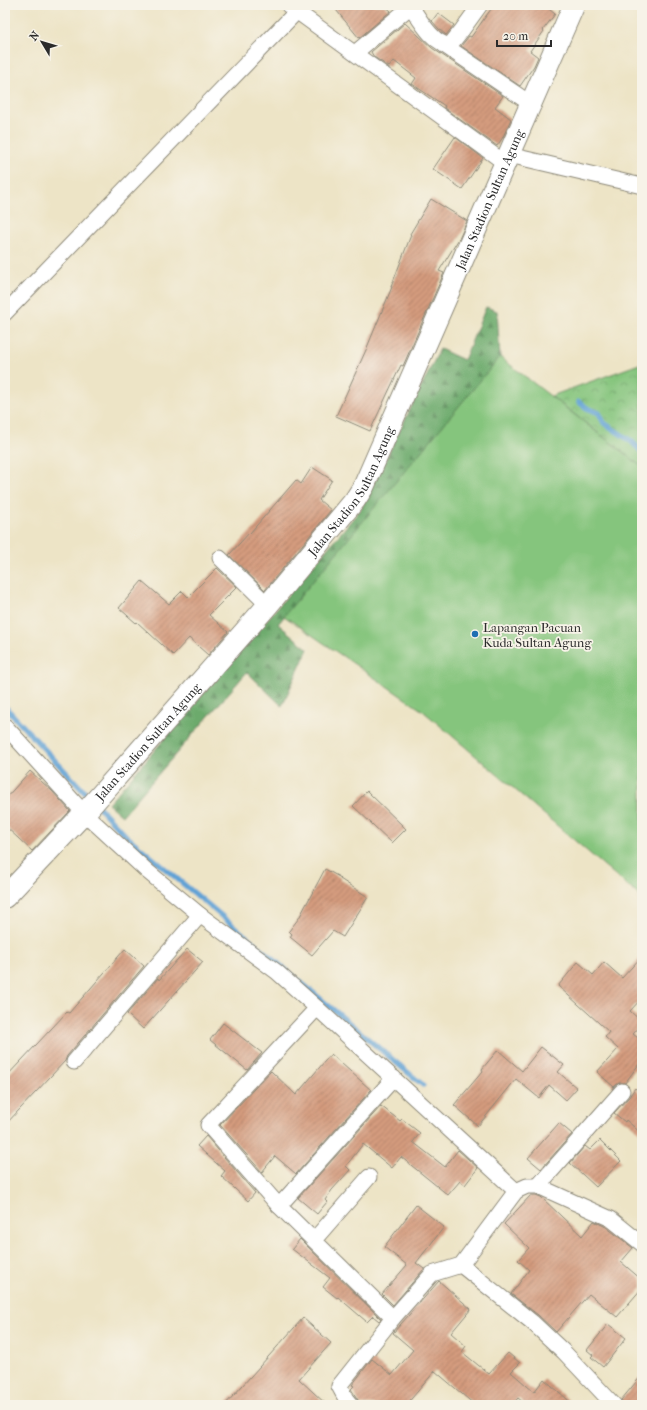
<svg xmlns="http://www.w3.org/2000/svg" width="647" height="1410" font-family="'IM FELL French Canon',serif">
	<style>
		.forest { fill: url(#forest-firs); stroke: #4c6a4c }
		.park { fill: url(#park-crowns); stroke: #587854 }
		.garden { fill: #85c57d; stroke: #587854 }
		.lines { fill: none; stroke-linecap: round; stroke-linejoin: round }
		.stream { stroke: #62a3d5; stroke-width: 5.5 }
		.building { fill: url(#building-hatch) }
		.street-casing { stroke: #8c8878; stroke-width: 17 }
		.secondary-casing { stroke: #8c8878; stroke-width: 23 }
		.street { stroke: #fff; stroke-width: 15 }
		.secondary { stroke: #fff; stroke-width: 21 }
		.poi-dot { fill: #1f6fb2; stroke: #f7f3e8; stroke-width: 1.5 }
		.labels { text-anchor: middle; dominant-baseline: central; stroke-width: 3.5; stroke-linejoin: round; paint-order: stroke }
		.street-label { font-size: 13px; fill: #2b2b2b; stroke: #f7f3e8 }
		.poi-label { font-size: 13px; fill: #2b2b2b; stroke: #f7f3e8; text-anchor: start }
	</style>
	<defs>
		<pattern id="forest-firs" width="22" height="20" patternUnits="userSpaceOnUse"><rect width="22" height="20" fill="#6caa6c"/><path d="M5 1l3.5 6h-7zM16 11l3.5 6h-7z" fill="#598b59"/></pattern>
		<pattern id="park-crowns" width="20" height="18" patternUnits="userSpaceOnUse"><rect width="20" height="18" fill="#85c57d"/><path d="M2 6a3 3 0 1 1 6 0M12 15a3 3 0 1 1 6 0" fill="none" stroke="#6da067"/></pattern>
		<pattern id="building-hatch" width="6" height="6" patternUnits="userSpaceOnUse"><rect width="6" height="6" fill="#d49b7e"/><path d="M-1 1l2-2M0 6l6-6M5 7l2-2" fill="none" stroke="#ac7f67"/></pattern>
	</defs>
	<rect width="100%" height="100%" fill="#f7f3e8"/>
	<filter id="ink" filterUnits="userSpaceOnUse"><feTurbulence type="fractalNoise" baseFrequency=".025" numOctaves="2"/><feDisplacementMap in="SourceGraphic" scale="8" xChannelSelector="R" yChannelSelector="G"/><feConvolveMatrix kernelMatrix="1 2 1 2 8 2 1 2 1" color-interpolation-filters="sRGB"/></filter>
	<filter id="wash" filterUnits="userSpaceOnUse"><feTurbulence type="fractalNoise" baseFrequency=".012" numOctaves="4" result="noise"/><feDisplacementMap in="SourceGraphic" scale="16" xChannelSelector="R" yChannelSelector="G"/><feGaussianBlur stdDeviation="0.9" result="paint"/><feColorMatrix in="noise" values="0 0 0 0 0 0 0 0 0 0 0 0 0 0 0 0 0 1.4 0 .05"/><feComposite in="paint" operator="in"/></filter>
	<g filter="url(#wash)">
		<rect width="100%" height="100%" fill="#ede4c6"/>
		<polygon class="forest" points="486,307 497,311 500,357 278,624 308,649 282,706 247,672 122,816 108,804 231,662 361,509 440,349 464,360"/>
		<polygon class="park" points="642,363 642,467 551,396"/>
		<polygon class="garden" points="500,357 642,467 642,898 423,711 284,616"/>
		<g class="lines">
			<g class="stream">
				<polyline points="579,402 587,408 599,413 604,423 631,441 642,452"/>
				<polyline points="5,707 91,799"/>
				<polyline points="97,805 125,835 423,1085"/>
			</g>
		</g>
		<g id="blocks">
			<g class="building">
				<polygon points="332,5 384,5 391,11 359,38"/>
				<polygon points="494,5 544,5 555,14 543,30 544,31 530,51 538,57 534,66 520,86 461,46 469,36 471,37"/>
				<polygon points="438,13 454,25 446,35 439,29 432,21"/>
				<polygon points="405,23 432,48 503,96 495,107 511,119 503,137 497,146 444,108 445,106 412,84 416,78 394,61 389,67 374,57 371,52"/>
				<polygon points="455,137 483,158 462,189 433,169"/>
				<polygon points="431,199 467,221 460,237 439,271 444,273 403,366 401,365 370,431 336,416 366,350 392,287 391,287 411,235 410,234"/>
				<polygon points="312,467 332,480 319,500 331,510 265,590 229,555 250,532 250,533 296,480 301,484"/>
				<polygon points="217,568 237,587 209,615 228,632 208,655 189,638 173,655 137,622 136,623 119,608 142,581 169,604 182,591 188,597"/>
				<polygon points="30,771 52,791 70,811 32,851 5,826 5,799"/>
				<polygon points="367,791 406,829 392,843 353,806"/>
				<polygon points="325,869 341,878 340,879 368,897 343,937 333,931 312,955 290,937 292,934 289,931 299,918"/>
				<polygon points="125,949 144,966 67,1056 65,1061 5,1125 5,1078 67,1012 69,1013"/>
				<polygon points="187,949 203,962 143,1029 127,1014 158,978 159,980"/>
				<polygon points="642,956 642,998 630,1011 642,1022 642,1024 633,1034 642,1041 642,1060 625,1083 619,1083 614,1087 597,1072 618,1049 605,1037 609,1032 558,986 578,962 593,975 604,962 622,978"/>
				<polygon points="223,1023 262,1053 247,1070 210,1040"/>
				<polygon points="541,1047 564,1065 558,1072 577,1088 566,1100 549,1085 539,1098 516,1079 478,1126 454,1105 483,1071 482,1069 498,1050 522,1071"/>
				<polygon points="331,1054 371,1090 296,1174 275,1156 262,1172 220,1125 271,1071 296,1095"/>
				<polygon points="635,1088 642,1095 642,1134 626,1120 625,1122 614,1113 629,1097"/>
				<polygon points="381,1106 400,1121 402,1119 420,1133 413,1142 445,1167 458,1150 478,1168 465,1185 460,1181 448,1195 401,1157 392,1168 363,1144 346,1166 350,1170 332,1190 325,1200 327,1202 317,1214 298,1198"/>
				<polygon points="559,1123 572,1134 541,1169 528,1158"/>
				<polygon points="206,1136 255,1193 248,1201 221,1176 225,1171 197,1146"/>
				<polygon points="600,1140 621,1161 596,1187 570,1163 585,1146 590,1150"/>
				<polygon points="531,1195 536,1195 541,1197 582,1236 594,1221 606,1227 633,1248 621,1262 642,1280 642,1288 617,1317 589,1294 556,1332 538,1315 511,1294 529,1270 518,1260 529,1248 504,1224"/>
				<polygon points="416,1205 444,1227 416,1263 424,1269 393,1305 382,1294 407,1265 384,1247"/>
				<polygon points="300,1239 381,1319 379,1321 373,1316 367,1322 338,1297 337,1298 323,1287 330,1278 292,1249"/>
				<polygon points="439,1281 471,1309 451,1333 466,1346 462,1352 489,1374 508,1353 520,1363 511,1372 534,1392 544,1379 574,1405 522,1405 524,1403 518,1398 512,1405 475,1405 435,1371 406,1405 360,1405 358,1400 351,1389 354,1386 352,1385 372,1359 392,1375 413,1350 393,1333"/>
				<polygon points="303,1318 331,1343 299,1379 327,1405 225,1405"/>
				<polygon points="608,1324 626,1338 603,1367 591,1357 593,1355 587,1350"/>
				<polygon points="642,1375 642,1405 623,1405 621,1400"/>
			</g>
		</g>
	</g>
	<g filter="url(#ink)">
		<use href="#blocks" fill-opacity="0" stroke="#8c8878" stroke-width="1"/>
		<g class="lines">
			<defs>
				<g id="street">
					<polyline points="288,5 505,163"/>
					<path d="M410,5C419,18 433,45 450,45L462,30L480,5"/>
					<polyline points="444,45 531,104"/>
					<polyline points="355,53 411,6"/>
					<polyline points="509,155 642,186"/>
					<polyline points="5,313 303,5"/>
					<polyline points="220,558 268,605"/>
					<polyline points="5,726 84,813 147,871 200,915 277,972 317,1008 516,1191 527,1186 538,1186 611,1219 642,1244"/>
					<polyline points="317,1008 208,1125 279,1206 393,1318"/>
					<polyline points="74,1062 200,915"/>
					<polyline points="538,1186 622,1091"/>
					<polyline points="279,1206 394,1078"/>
					<polyline points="314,1240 369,1177"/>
					<polyline points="461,1265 532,1322 564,1352 614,1405"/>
					<polyline points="351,1405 346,1399 339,1386 393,1318 432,1274 461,1265 516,1191"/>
				</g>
				<g id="secondary">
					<path id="s1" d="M5,897L89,808L268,605L355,500L364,486L574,5"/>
				</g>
			</defs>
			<use href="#street" class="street-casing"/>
			<use href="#secondary" class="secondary-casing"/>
			<use href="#street" class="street"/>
			<use href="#secondary" class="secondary"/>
		</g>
	</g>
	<circle class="poi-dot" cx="475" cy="634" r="4"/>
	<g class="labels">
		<g class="street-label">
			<text stroke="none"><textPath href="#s1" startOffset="859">Jalan Stadion Sultan Agung</textPath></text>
			<text stroke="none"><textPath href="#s1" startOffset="535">Jalan Stadion Sultan Agung</textPath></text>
			<text stroke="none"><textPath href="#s1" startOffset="211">Jalan Stadion Sultan Agung</textPath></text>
		</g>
		<g class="poi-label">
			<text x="483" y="627">Lapangan Pacuan<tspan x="483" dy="15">Kuda Sultan Agung</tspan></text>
		</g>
	</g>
	<rect width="647" height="1410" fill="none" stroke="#f7f3e8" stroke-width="20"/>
	<g transform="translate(42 42) rotate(308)" stroke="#f7f3e8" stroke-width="3" paint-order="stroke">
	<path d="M0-3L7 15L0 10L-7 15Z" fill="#2b2b2b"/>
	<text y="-6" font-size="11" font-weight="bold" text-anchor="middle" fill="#2b2b2b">N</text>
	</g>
	<path d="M497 40v6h54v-6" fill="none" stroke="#2b2b2b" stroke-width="2"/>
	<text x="503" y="40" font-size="12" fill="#2b2b2b" stroke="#f7f3e8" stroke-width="3" paint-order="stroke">20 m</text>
</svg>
